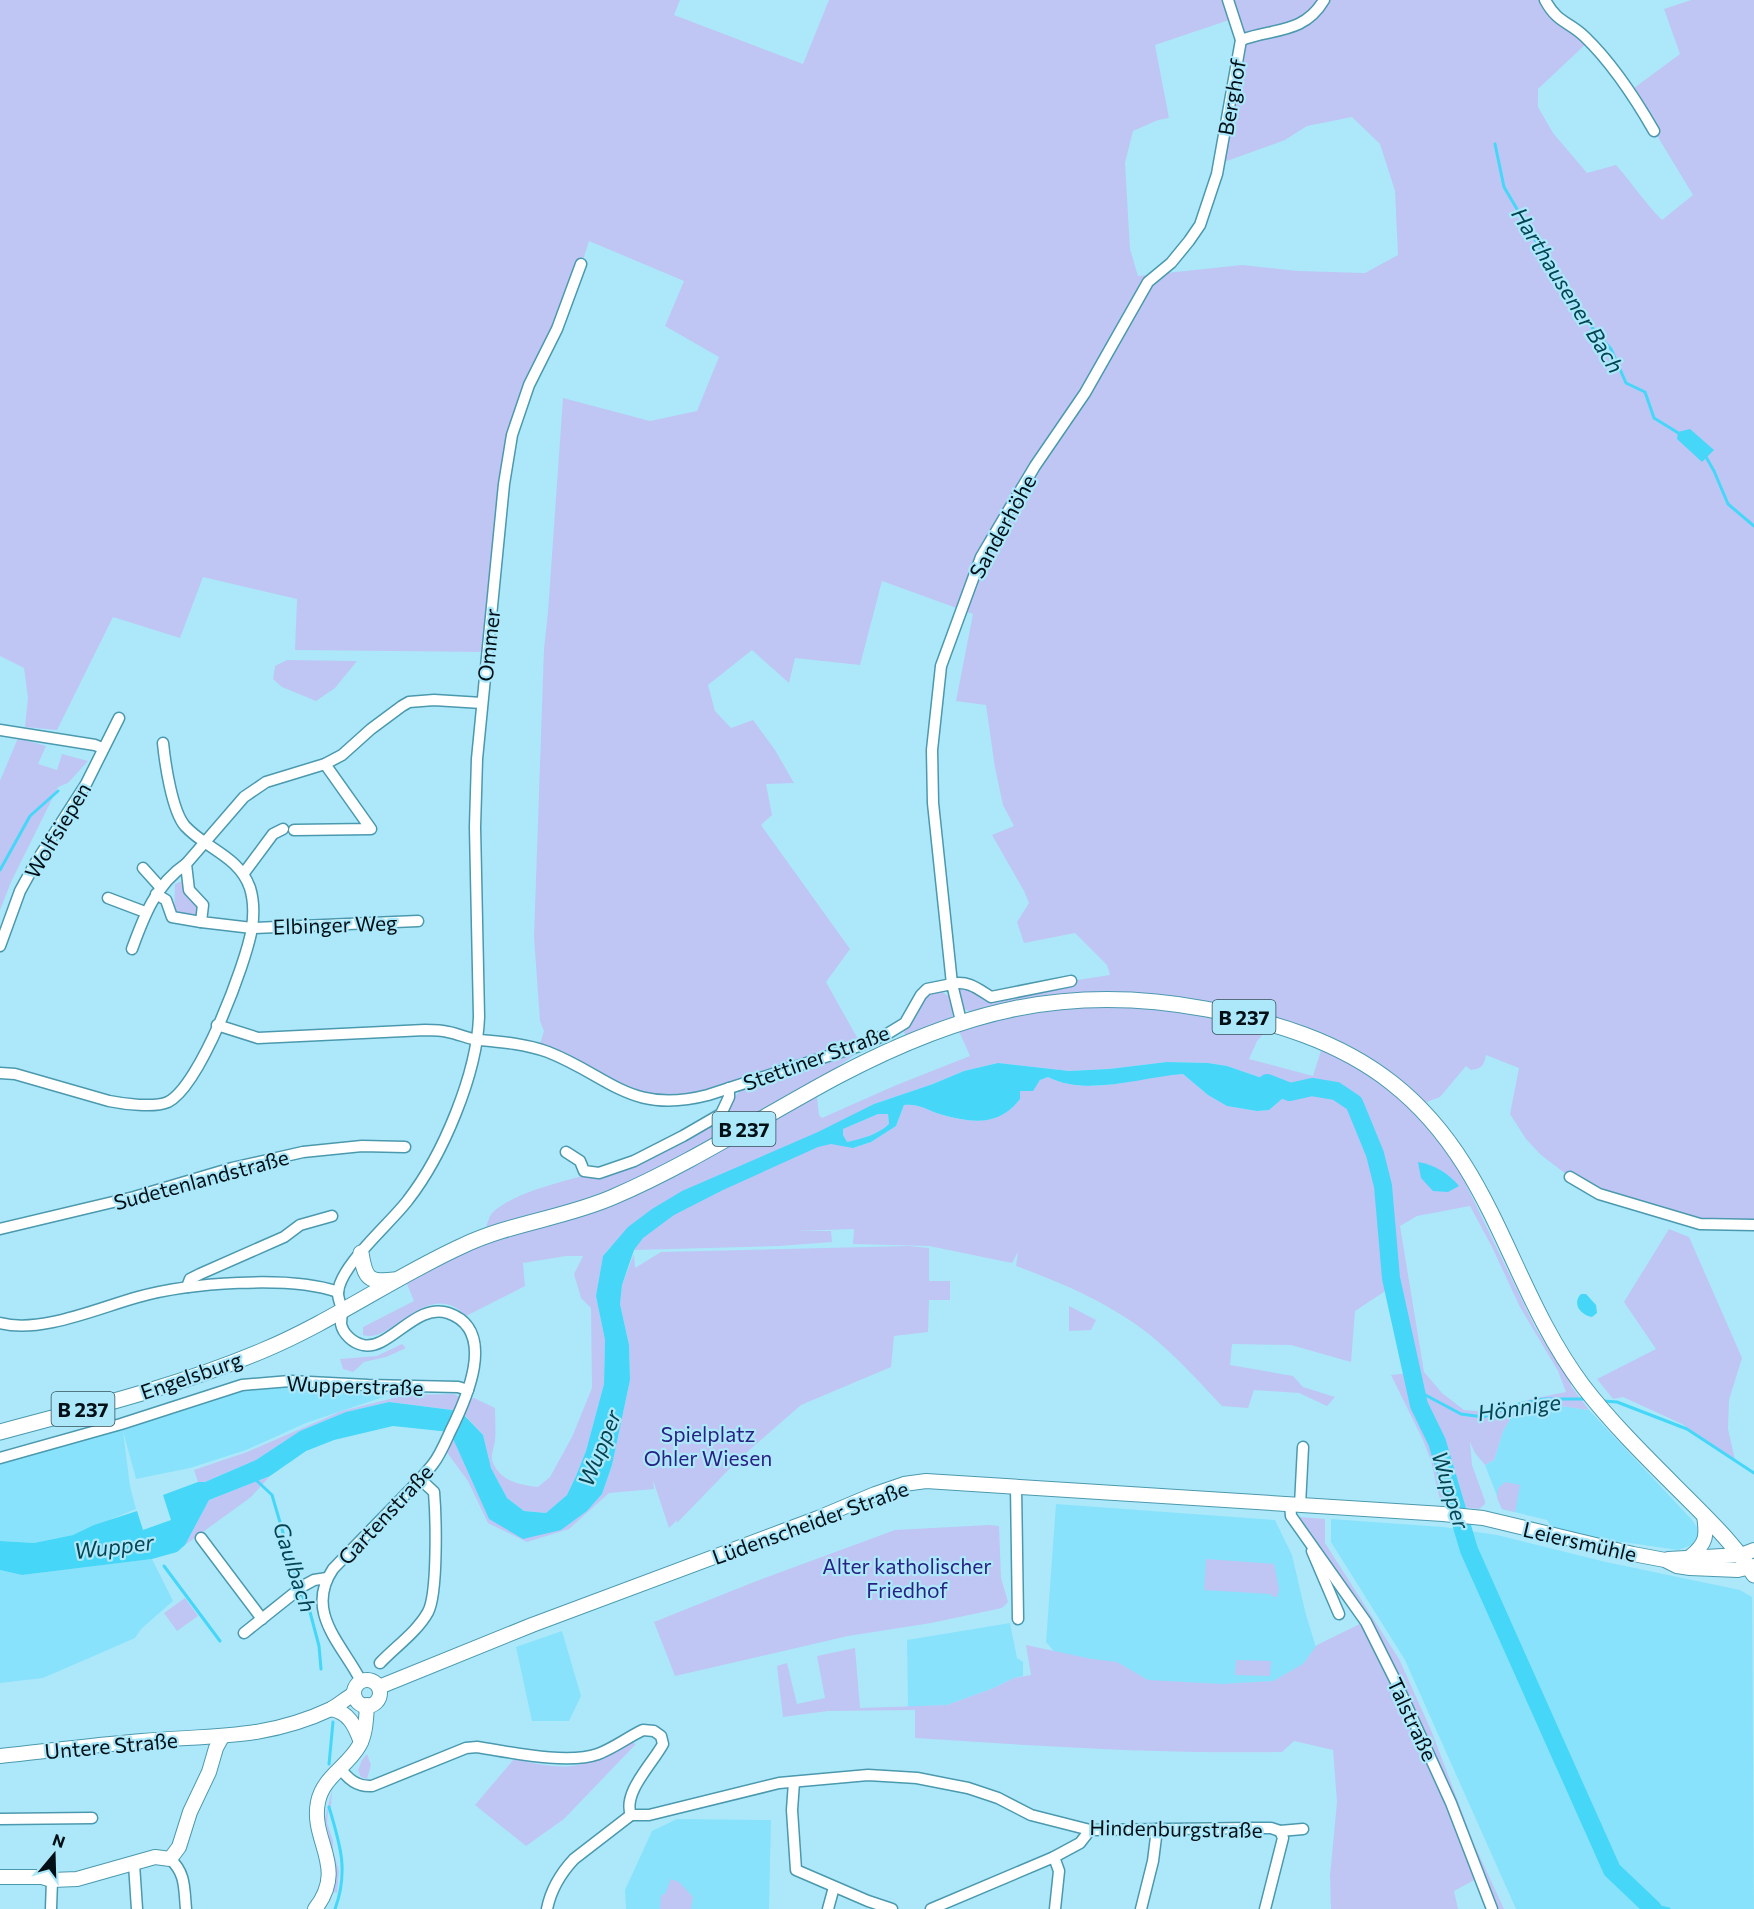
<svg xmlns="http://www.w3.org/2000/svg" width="1754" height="1909" font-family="Commissioner,sans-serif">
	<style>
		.built { fill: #89e2fb }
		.green { fill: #bfc6f4; fill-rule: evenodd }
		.water { fill: #46d6f8; fill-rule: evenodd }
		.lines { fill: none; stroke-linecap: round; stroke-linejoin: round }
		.stream { stroke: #46d6f8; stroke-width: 3 }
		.river { stroke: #46d6f8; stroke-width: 18 }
		.street-casing { stroke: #4b99ae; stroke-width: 13 }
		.secondary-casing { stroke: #4b99ae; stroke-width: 16 }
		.primary-casing { stroke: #4b99ae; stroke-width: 17 }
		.street { stroke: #fff; stroke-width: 10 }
		.secondary { stroke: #fff; stroke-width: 14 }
		.primary { stroke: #fff; stroke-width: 15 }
		.labels { text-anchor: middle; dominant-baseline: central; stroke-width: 4.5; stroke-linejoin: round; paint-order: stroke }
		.shield { fill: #ace8fa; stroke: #34515a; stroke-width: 1.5 }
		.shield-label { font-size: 20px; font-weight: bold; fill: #001016 }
		.street-label { font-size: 21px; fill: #001016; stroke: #ace8fa }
		.park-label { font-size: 21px; fill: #2a2184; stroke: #ace8fa }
		.water-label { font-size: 22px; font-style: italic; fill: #044554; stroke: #ace8fa }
	</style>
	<rect width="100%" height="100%" fill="#ace8fa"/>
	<g class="built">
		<polygon points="289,1385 359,1387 386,1392 386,1396 306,1423 246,1450 190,1468 136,1479 123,1431 130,1486 136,1509 73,1535 34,1543 0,1541 0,1458 242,1386"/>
		<polygon points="1546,1404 1589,1410 1692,1520 1697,1527 1698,1533 1695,1544 1678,1550 1623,1542 1592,1543 1556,1535 1547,1520 1502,1509 1485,1465 1494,1460 1503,1431 1511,1418"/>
		<polygon points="1056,1504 1275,1520 1292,1555 1306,1615 1322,1666 1307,1686 1189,1689 1063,1662 1046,1642"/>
		<polygon points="1331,1519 1443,1527 1497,1535 1606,1562 1740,1590 1752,1597 1754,1909 1516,1909 1405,1660 1331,1542"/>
		<polygon points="152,1559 173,1601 141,1629 135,1638 43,1678 0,1683 0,1570 22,1575"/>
		<polygon points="1010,1623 1017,1658 1023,1662 1023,1676 1014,1678 994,1688 947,1705 908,1707 907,1640"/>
		<polygon points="562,1631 581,1696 569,1721 532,1721 516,1647"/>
		<polygon points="677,1819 771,1820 769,1909 626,1909 625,1890 652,1831"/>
	</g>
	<g class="green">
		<path d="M0,0H680L674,15L803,64L829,0H1545C1558,23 1573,24 1589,41L1538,89V107L1553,133L1587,173L1616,165C1632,183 1645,203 1662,220L1693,195L1630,91L1680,54L1664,9L1691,0H1754V1225L1700,1224L1599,1194L1570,1177L1541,1155L1526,1139L1510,1114L1519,1068L1486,1055C1484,1065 1483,1068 1471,1070L1466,1066L1440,1097L1424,1103L1415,1109L1439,1137L1458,1163L1457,1166L1536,1329L1571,1383V1386L1589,1410L1546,1404L1511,1418L1503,1431L1494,1460L1485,1465L1475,1453L1470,1442L1472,1465L1485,1501V1504L1479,1509L1441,1504L1431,1461L1423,1440L1391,1375L1412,1373L1393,1286L1355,1311L1351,1362L1291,1345L1232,1344L1230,1365L1293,1376L1303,1387L1335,1397L1327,1406L1299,1393L1254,1390L1248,1408L1222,1406C1203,1386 1184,1365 1164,1347C1123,1309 1068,1285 1016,1266L1018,1252L1012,1263L929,1246L853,1244L854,1229L795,1231H831L832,1242L779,1246L634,1250L637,1246H611L603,1256L596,1296L605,1340L604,1384L586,1451L576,1476L567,1495L546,1513L524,1511L507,1498L491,1468L483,1435L461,1411L389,1402L346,1412L300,1431L256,1460L205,1482H198L194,1470L247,1452L342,1411L406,1395L454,1394L465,1400L474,1398L495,1408C495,1419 496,1431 495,1441C494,1447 491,1454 492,1460C499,1481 519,1485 538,1487L550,1477L572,1437L592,1388L591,1308L581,1298L574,1274L583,1256H566L523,1263L525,1286L466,1316C428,1276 392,1345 363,1335V1327L414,1301L407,1284L483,1242C485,1234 487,1218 493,1212C524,1185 591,1177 631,1162C660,1151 693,1130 721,1114C729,1107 733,1096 742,1090L786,1073L859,1052L811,1085L817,1097L819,1115L822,1118L894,1086L970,1056L958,1029C978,1023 998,1015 1019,1011C1104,997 1186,1007 1268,1029L1257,1041L1249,1059L1313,1076L1325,1038C1247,1006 1159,987 1074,994C1039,996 1004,1004 970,1012L963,1008L958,990L960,985L972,987L990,1000L1071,981L1110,975L1107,965L1075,933L1024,943L1017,922L1029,903L1024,891L992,835L1014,826L1003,805L995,768L986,705L956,701L973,614L882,581L860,665L795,658L789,683L752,650L708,685L715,711L731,728L753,720L775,750L794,783L766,784L772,815L761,825L850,949L826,982L859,1041L719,1087L682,1095L669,1096L631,1090L540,1044L544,1031L540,1021L534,937L544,649L548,612L563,398L650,421L697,411L719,357L665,326L684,281L589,241L577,279L557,329L529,385L512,435L504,484L488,652L295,650L297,599L203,577L180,638L113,617L57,730L25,727L28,698L24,668L0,656ZM1235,18L1241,40V53L1224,162L1285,140L1307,126L1352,117L1380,144L1395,191L1398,255L1365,273L1298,271L1242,265L1138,276L1130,249L1125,163L1133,131L1158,120L1169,118L1155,45ZM1167,1062L1208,1063L1227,1066L1288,1087L1290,1092L1269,1110L1257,1111L1227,1106L1208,1095L1183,1074C1174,1075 1163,1074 1155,1076C1122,1084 1079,1093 1048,1077L1040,1080L1032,1091H1019L1020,1099C999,1127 970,1123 940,1114C927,1110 918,1103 904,1105L896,1126L871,1142L854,1148L848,1142C862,1139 879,1134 889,1124L888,1114H878L843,1129V1135L846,1140L831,1127L874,1104L933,1084L964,1071L998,1063L1069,1071L1109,1069ZM1470,1206L1492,1247L1520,1307L1558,1371L1566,1392L1531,1399L1491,1412L1464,1410L1442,1393L1424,1372L1400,1226L1417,1216Z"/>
		<polygon points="287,660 357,661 335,688 316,701 282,687 273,679 275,666"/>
		<polygon points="18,738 46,746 38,764 57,770 62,754 88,761 68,783 58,787 11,882 0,910 0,781"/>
		<polygon points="180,882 184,882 198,904 198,915 174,916 175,884"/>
		<path d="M942,992L950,997L953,1019L907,1036L904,1033C906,1025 911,1022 915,1015C920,1008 923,1000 928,993Z"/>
		<polygon points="1669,1229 1689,1237 1742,1358 1729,1400 1728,1429 1735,1460 1682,1424 1623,1397 1613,1399 1597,1379 1656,1349 1624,1302"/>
		<polygon points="909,1246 929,1248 929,1281 950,1281 950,1300 929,1300 928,1332 894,1336 891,1367 801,1405 738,1460 677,1523 677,1520 669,1528 653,1480 654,1489 609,1493 569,1529 527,1542 488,1523 468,1481 443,1447 450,1432 489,1519 561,1530 587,1511 602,1494 612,1465 630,1380 629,1345 620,1304 622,1285 634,1254 635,1268 661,1252"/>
		<polygon points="1069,1306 1096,1320 1091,1330 1069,1331"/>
		<polygon points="402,1344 406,1348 386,1357 364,1362 353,1372 343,1369 340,1359 377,1356"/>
		<polygon points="270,1476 251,1497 185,1545 209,1500"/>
		<polygon points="1505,1482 1520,1485 1515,1512 1502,1509 1497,1498 1498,1488"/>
		<path d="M1300,1517L1325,1519V1543L1399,1659L1431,1730L1475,1846L1504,1909H1492L1480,1877L1454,1891L1458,1909H1331L1330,1876L1337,1802L1333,1750L1294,1741L1282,1752C1159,1754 1037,1746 915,1738V1710L828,1711L783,1717L777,1666L787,1663L797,1704L825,1698L817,1656L855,1648L860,1708L947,1705L994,1688L1014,1678L1031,1675L1026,1645L1092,1659L1117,1662L1148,1680L1222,1684L1273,1681L1303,1664L1317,1645L1368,1620L1299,1520Z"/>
		<polygon points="989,1525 999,1526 1001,1578 1008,1602 1002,1608 931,1623 848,1636 675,1676 654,1622 754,1582 895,1530"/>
		<polygon points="1206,1559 1274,1564 1279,1589 1277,1597 1271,1596 1271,1594 1204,1590"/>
		<polygon points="185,1598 198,1616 177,1631 164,1613"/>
		<polygon points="1236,1660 1271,1661 1270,1676 1235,1675"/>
		<path d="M629,1741L636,1744L564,1819L526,1846L475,1805L514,1759C568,1771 581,1771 629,1741Z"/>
		<polygon points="367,1754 371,1765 367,1779 361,1777 358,1770 362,1760"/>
		<polygon points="332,1790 331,1807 328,1811 327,1823 333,1841 333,1851 339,1871 337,1893 334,1892 336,1873 325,1819"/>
		<polygon points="671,1879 679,1882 693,1897 691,1909 660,1909 661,1895 665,1894"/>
	</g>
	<g class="water">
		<polygon points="1690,429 1714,450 1702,462 1677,439 1678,432"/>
		<path d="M1167,1062L1208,1063L1227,1066L1288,1087L1290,1092L1269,1110L1257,1111L1227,1106L1208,1095L1183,1074C1141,1077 1087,1097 1048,1077L1040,1080L1033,1091H1020V1099C999,1127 971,1123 940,1114C927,1110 918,1103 904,1105L896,1126L871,1142L853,1148L831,1144L818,1147L723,1190L674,1215L643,1238L634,1250L622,1285L620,1304L629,1345L630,1380L612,1465L602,1494L587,1511L561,1530L523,1539L489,1519L450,1432L393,1426L334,1440L306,1451L270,1476L209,1500L185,1545L177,1552L152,1559L22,1575L0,1570V1541L34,1543L73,1535L94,1525L137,1511L143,1530L171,1520L163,1495L198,1482H205L256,1460L300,1431L346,1412L389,1402L460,1411L483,1435L491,1468L507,1498L524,1511L546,1513L567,1495L576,1476L586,1451L604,1384L605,1340L596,1296L603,1256L628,1227L652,1209L682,1191L818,1132L874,1104L933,1084L964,1071L998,1063L1069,1071L1109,1069ZM878,1114H888L889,1124C879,1134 862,1139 847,1142L843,1135V1129Z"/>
		<path d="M1418,1162C1435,1165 1448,1173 1459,1186L1448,1192L1433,1191L1421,1178Z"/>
		<path d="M1581,1294H1586L1596,1305L1597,1313L1592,1317C1580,1315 1572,1303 1581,1294Z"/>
	</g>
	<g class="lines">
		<g class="stream">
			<polyline points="1495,144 1504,187 1564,289 1594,330 1611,349 1626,383 1645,392 1654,418 1680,434"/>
			<polyline points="1706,457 1714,471 1728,504 1754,526"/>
			<polyline points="0,870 30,816 58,791"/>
			<polyline points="1416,1390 1461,1414 1483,1417 1519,1404 1544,1399 1588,1399"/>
			<polyline points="1603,1401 1617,1402 1687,1429 1754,1473"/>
			<polyline points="255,1479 272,1495 299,1587"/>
			<polyline points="164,1566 220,1641"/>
			<polyline points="301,1593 310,1612 319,1646 321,1669"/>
			<polyline points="329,1764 333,1722"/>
			<path d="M329,1807C340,1844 349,1871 335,1909"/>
			<polyline points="1647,1904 1669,1909"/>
		</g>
		<polyline class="river" points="1267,1083 1290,1092 1312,1087 1336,1091 1354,1103 1357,1110 1375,1154 1383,1186 1391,1278 1419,1405 1437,1442 1469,1550 1612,1870 1653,1909"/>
		<defs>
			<g id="street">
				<path d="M1545,0C1558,24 1569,21 1585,37C1613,64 1635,98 1654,131"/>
				<path d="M1241,40C1274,28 1304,34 1324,0"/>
				<polyline points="0,730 95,745 102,748"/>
				<polyline points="294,830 371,829 325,764"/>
				<polyline points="143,868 161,888"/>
				<polyline points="244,873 273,834 283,829"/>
				<polyline points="156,894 166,900 172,917 201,922"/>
				<polyline points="108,898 145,912"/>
				<polyline points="418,921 252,928 201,922 203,905 189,890 186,864 244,797 266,782 325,764 342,755 371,729 402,706 409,702 434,700 482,703"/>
				<polyline points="0,946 20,891 36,862 86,784 119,718"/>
				<path d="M132,949C144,916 156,884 186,864"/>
				<path d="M1071,981L991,997C978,989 968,980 952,984L933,803L932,750L941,666L981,557L1004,518L1035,466L1085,393L1148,282L1171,263L1189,241L1200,225L1217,174L1241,40L1228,0"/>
				<path d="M217,1025L258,1038L425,1030C433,1030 441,1030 448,1032C459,1034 469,1039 479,1040C503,1042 526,1044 548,1052C611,1077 631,1115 708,1095L859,1046L887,1034L905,1023L921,995L927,989L952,984L961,1021"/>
				<path d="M0,1073L15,1074L109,1101C124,1104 154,1108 168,1102C200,1086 246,964 252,928C254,914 254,901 250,888C239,856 206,849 185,826C172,811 165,763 163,743"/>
				<polyline points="566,1152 580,1161 584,1171 599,1173 634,1161 683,1136 721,1114 729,1097 729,1088"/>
				<polyline points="1570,1177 1599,1194 1700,1224 1754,1225"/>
				<polyline points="0,1229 134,1197 232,1168 303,1152 362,1146 405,1147"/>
				<polyline points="187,1287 190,1279 200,1274 284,1237 300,1225 332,1216"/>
				<path d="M0,1323C40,1334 98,1308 138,1297C188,1283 289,1275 338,1292"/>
				<polyline points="0,1458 121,1424 242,1385 290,1381 368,1385 458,1387 468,1390"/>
				<polyline points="1016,1486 1018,1619"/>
				<polyline points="1290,1504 1291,1516 1366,1622 1395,1680 1451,1803 1492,1909"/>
				<polyline points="1300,1505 1303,1447"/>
				<polyline points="201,1538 262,1619"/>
				<polyline points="1312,1551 1339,1614"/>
				<polyline points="244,1633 303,1586 314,1580 327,1578"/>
				<path d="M380,1663C395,1647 417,1632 428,1612C438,1593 436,1516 434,1492L420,1479"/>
				<path d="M361,1681C342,1644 304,1612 333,1569C355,1546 377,1524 399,1501C411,1489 423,1477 433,1464C440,1455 445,1443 450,1432C465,1402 499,1330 448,1313C416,1302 389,1351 363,1345C353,1343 343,1334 341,1324C341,1320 342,1315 342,1310C341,1305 338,1299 338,1293C339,1266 391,1223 408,1200C443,1155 477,1074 479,1017L475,827L477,759L504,484L512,435L529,385L557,329L581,264"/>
				<path d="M340,1768C348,1779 357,1787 372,1786L466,1748L477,1747C510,1752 567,1765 598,1754C614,1748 628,1737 643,1730L654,1731L661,1736L663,1744C653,1763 622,1793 631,1815"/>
				<polyline points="794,1782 792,1810 796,1870 868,1901 892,1909"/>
				<polyline points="631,1815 649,1815 779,1783 868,1775 917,1778 968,1788 998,1798 1031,1815 1090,1830 1251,1828 1271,1828 1280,1831 1303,1829"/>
				<polyline points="0,1819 92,1818"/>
				<polyline points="1054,1857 1059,1871 1055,1909"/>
				<path d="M170,1859C186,1873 184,1889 186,1909"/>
				<polyline points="134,1864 137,1909"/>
				<polyline points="51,1909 52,1880"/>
				<path d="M547,1909C551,1889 560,1874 574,1859L631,1815"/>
				<polyline points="828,1909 834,1887"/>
				<polyline points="931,1909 1054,1857 1080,1843 1090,1830"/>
				<polyline points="1141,1909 1153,1861 1157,1829"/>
				<polyline points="1265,1909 1283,1838 1280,1831"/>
			</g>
			<g id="secondary">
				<path d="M1690,1557C1707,1543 1707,1536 1704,1515"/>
				<polyline points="1668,1559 1741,1555 1754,1550"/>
				<circle cx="367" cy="1693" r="13"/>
				<polyline points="379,1687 532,1625 818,1518 875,1494 904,1484 926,1481 1443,1514 1483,1518 1633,1554 1665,1560 1677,1566 1690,1568 1738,1570 1754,1566"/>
				<path d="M331,1709C349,1712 355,1726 361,1742"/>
				<path d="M0,1756C47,1751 95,1745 142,1741C212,1735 265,1740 331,1709C339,1705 346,1698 354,1694"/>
				<polyline points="0,1877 42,1877 52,1880 77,1879 155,1857 170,1859 179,1847 190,1812 209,1772 216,1748 222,1737"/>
				<path d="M315,1909C348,1867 310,1841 318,1802C323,1777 347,1767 359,1746C366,1734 366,1719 367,1705"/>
			</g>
			<g id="primary">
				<path d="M361,1253C365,1278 368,1283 394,1280"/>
				<path d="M0,1432C89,1408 179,1386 264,1350C333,1321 394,1277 462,1246C510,1223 565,1218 613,1197C692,1163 763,1116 838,1076C961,1011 1067,983 1206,1009C1272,1021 1339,1041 1392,1083C1495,1164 1508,1286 1583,1386C1613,1425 1650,1461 1684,1495C1710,1521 1735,1545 1754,1575"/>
			</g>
		</defs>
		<use href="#street" class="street-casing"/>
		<use href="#secondary" class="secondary-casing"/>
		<use href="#primary" class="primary-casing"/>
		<use href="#street" class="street"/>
		<use href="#secondary" class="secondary"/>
		<use href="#primary" class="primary"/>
	</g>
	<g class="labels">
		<g class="shield">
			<rect x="1212.5" y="1000" width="63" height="34" rx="4.5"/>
			<rect x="712.5" y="1112" width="63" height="34" rx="4.5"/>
			<rect x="51.5" y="1392" width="63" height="34" rx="4.5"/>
		</g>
		<g class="shield-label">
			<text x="1244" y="1017">B 237</text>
			<text x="744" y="1129">B 237</text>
			<text x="83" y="1409">B 237</text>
		</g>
		<g class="street-label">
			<text transform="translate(1231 97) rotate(-80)">Berghof</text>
			<text transform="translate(1002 526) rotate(-61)">Sanderhöhe</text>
			<text transform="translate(488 645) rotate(-84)">Ommer</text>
			<text transform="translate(57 830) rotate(-59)">Wolfsiepen</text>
			<text transform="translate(335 924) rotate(-2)">Elbinger Weg</text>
			<text transform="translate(816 1057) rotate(-20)">Stettiner Straße</text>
			<text transform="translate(201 1179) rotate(-15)">Sudetenlandstraße</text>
			<text transform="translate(191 1375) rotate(-19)">Engelsburg</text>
			<text transform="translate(355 1385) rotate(2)">Wupperstraße</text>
			<text transform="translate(385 1514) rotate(-47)">Gartenstraße</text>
			<text transform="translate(810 1522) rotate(-20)">Lüdenscheider Straße</text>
			<text transform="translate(1580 1541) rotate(13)">Leiersmühle</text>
			<text transform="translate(1413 1719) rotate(65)">Talstraße</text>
			<text transform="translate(111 1745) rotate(-5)">Untere Straße</text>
			<text transform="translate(1176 1828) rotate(1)">Hindenburgstraße</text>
		</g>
		<g class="park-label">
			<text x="708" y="1433">Spielplatz<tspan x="708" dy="24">Ohler Wiesen</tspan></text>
			<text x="907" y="1565">Alter katholischer<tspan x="907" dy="24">Friedhof</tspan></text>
		</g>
		<g class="water-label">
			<text transform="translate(1568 290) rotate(58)">Harthausener Bach</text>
			<text transform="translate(1519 1407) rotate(-8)">Hönnige</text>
			<text transform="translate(599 1448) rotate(-68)">Wupper</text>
			<text transform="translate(1451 1490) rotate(73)">Wupper</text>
			<text transform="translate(114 1546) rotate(-7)">Wupper</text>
			<text transform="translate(295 1567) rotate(72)">Gaulbach</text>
		</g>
	</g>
	<g transform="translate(54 1855) rotate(19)" stroke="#ace8fa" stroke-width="4.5" paint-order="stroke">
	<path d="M0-4.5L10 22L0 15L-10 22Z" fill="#001016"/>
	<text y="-9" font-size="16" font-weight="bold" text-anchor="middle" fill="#001016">N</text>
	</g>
</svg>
